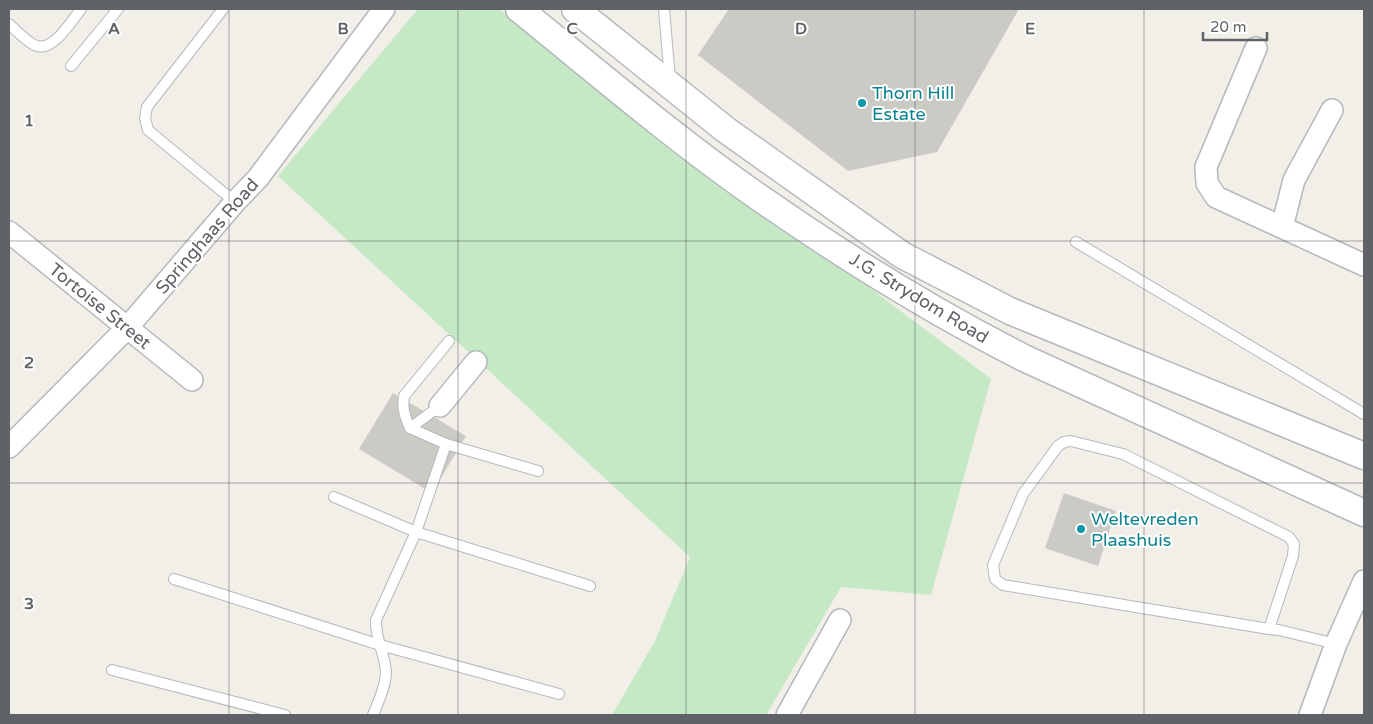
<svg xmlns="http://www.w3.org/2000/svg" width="1373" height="724" font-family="'Varela Round',sans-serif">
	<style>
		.green { fill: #c5e8c5 }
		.building { fill: #cccac5 }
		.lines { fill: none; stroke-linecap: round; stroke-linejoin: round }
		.service-casing { stroke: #b5b8bc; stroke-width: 12 }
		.minor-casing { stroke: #b5b8bc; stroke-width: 24 }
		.tertiary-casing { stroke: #b5b8bc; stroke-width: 29 }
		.service { stroke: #fff; stroke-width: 10 }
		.minor { stroke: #fff; stroke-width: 21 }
		.tertiary { stroke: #fff; stroke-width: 26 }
		.grid { fill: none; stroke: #5f6368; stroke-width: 1; stroke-opacity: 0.55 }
		.culture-dot { fill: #0f9aa8; stroke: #fff; stroke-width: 2 }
		.labels { text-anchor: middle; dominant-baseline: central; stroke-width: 4; stroke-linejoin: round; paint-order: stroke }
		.culture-label { font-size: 18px; fill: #0d838f; stroke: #fff; text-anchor: start }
		.street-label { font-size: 18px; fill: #5f6368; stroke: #fff }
		.grid-label { font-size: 16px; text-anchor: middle; font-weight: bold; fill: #5f6368; stroke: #fff; stroke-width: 4; stroke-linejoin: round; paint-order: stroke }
	</style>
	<rect width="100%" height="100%" fill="#f1efe8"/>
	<polygon class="green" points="418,9 499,9 991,379 931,595 841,587 766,715 612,715 655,641 690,557 278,176"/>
	<g class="building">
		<polygon points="729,9 1019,9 937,152 848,171 698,55"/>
		<polygon points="393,393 466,436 432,493 359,449"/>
		<polygon points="1064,493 1116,511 1098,566 1045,548"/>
	</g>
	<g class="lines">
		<defs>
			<g id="service">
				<polyline points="223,9 147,107 145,118 148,130 235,202"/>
				<polyline points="664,9 670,80"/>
				<path d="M9,24C16,30 29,44 37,46C54,51 72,20 81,9"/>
				<polyline points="71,66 118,9"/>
				<polyline points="1076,242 1364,414"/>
				<path d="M449,341L404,396C402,409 405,417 410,428L446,444L538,471"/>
				<polyline points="410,428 440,406"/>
				<polyline points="334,497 416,532 590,586"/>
				<polyline points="174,579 380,645 559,694"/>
				<polyline points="1269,629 1293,556 1294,544 1289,537 1123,454 1071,441 1064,442 1058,446 1023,494 993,565 995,579 1003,585 1269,629 1279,630 1336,644"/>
				<polyline points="112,670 285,715"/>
				<path d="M373,715C378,703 385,688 386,674C386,655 375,640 376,620L416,532L446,444"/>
			</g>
			<g id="minor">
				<polyline points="1256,48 1206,167 1207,183 1216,197 1364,265"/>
				<polyline points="1282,227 1294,180 1332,110"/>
				<polyline points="9,232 192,380"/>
				<polyline points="440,406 476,362"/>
				<polyline points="9,447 127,328 235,202 258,178 384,9"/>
				<polyline points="787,715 840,620"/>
				<polyline points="1310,715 1336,644 1364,581"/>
			</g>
			<g id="tertiary">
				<path d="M519,9C597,72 674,138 757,196C843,256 933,312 1026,359L1364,513"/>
				<polyline points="575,9 726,130 902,255 1010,311 1364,456"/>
			</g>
		</defs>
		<use href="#service" class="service-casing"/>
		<use href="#minor" class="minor-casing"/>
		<use href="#tertiary" class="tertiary-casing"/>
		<use href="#service" class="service"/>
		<use href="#minor" class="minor"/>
		<use href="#tertiary" class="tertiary"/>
	</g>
	<path class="grid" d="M229,9V715M458,9V715M686,9V715M915,9V715M1144,9V715M9,241H1364M9,483H1364"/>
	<g class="culture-dot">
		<circle cx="862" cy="103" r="5"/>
		<circle cx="1081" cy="529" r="5"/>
	</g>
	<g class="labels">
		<g class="culture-label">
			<text x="872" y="93">Thorn Hill<tspan x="872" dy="21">Estate</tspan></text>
			<text x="1091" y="519">Weltevreden<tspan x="1091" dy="21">Plaashuis</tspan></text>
		</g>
		<g class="street-label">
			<text transform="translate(207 236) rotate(-49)">Springhaas Road</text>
			<text transform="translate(919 298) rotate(31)">J.G. Strydom Road</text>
			<text transform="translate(100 306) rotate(39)">Tortoise Street</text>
		</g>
	</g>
	<g class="grid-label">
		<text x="114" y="34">A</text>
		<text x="343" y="34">B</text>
		<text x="572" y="34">C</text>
		<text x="801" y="34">D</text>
		<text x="1030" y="34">E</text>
		<text x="29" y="126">1</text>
		<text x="29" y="368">2</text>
		<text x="29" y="609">3</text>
	</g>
	<rect width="1373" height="724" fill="none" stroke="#5f6368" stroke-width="20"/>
	<path d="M1203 32v8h64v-8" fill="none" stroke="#5f6368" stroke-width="2.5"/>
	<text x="1210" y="32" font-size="15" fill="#5f6368" stroke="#ffffff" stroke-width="4" paint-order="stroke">20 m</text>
</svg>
